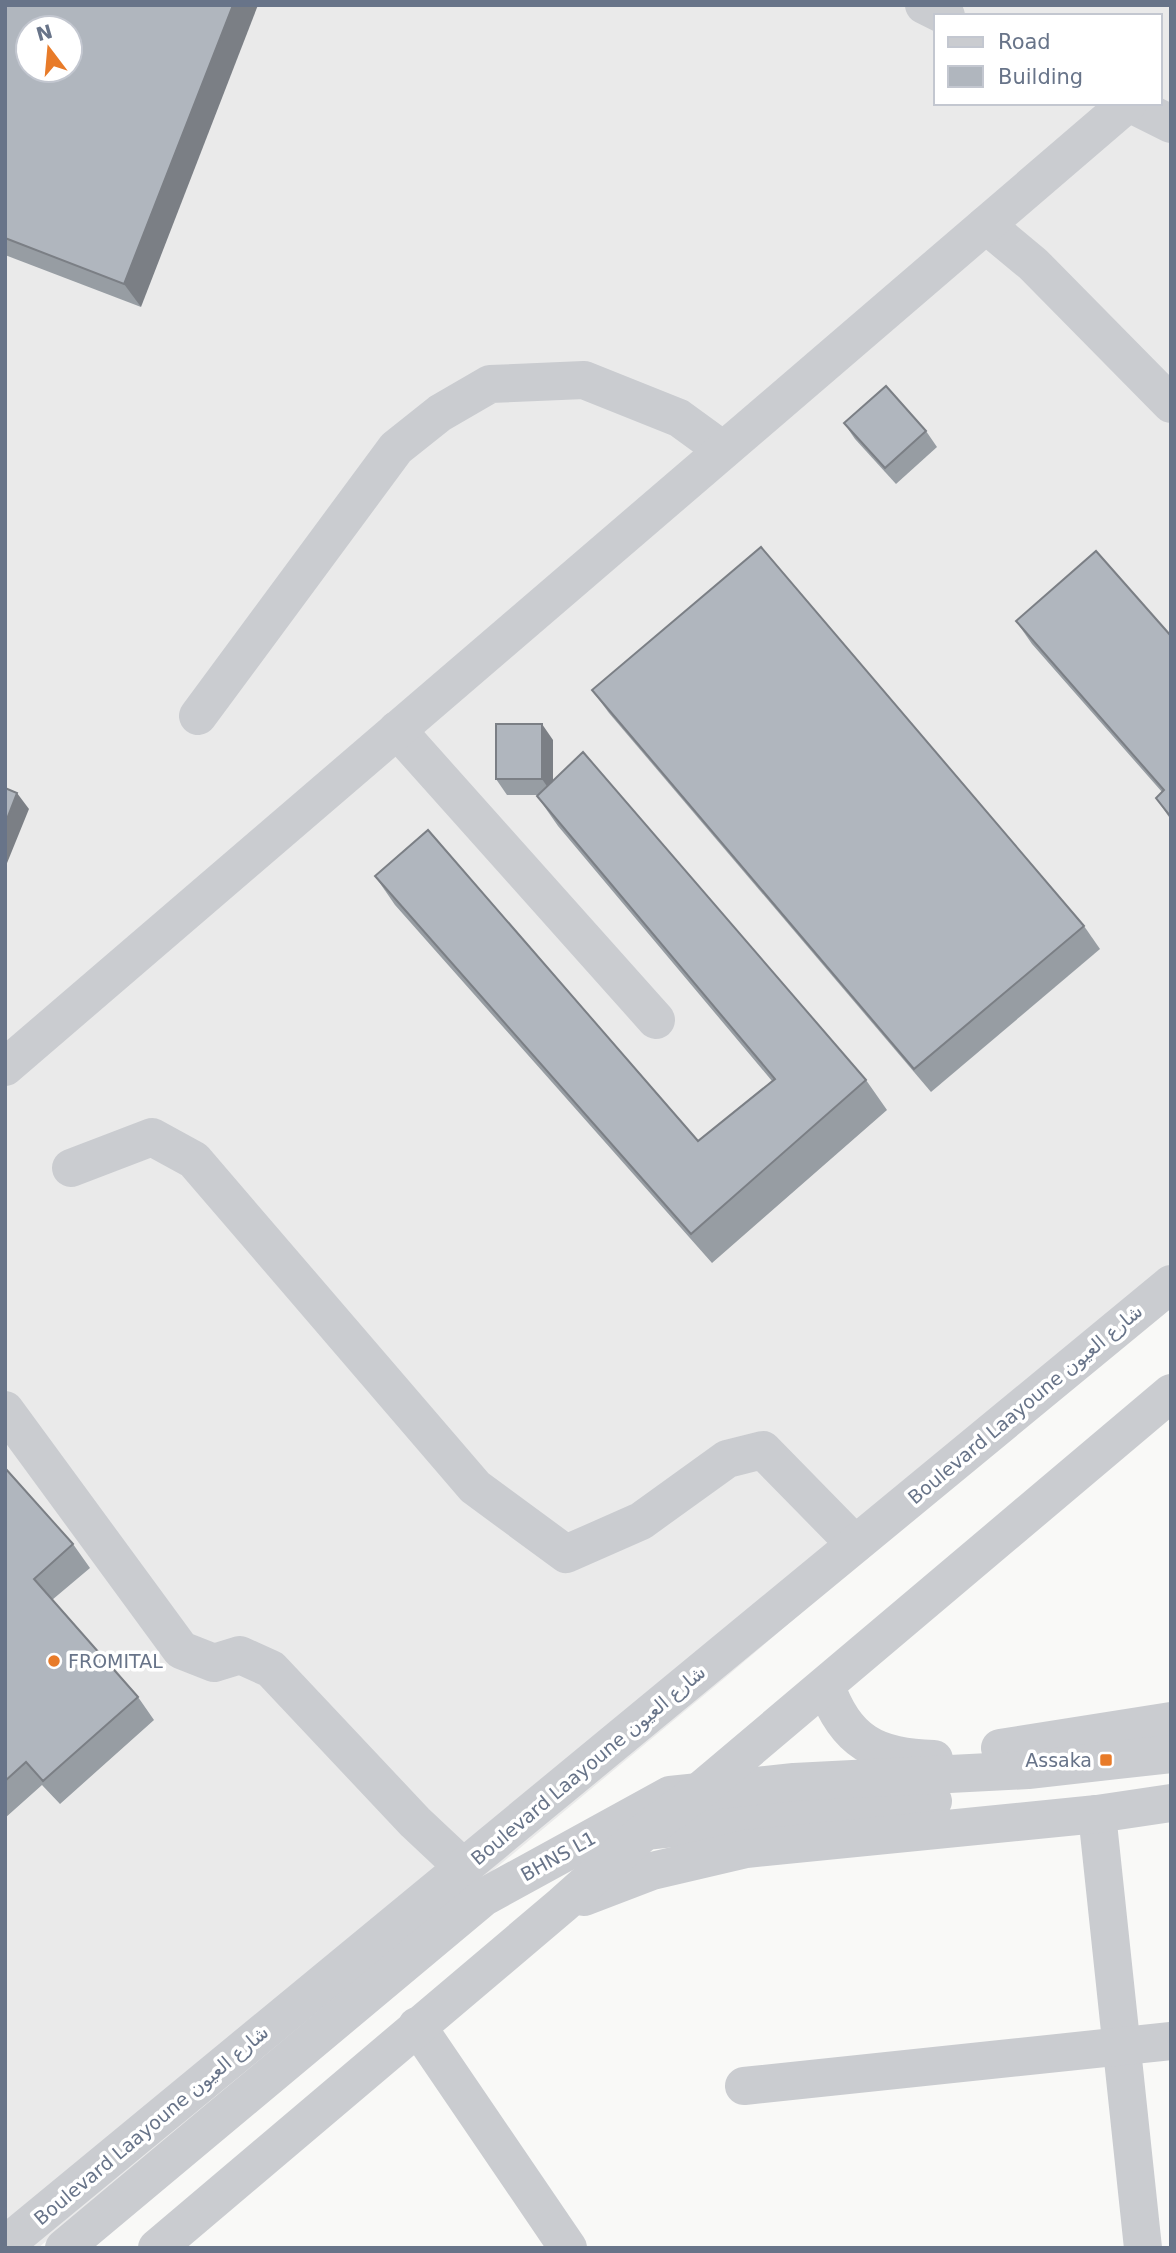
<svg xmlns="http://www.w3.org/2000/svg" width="1176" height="2253" font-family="'DejaVu Sans','Noto Naskh Arabic',sans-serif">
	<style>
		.built { fill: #eaeaea; fill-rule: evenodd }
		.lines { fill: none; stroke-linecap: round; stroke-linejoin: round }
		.minor { stroke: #caccd0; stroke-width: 38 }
		.wall { fill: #979da3 }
		.shaded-wall { fill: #7b7f85 }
		.building { fill: #b0b6be; stroke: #7b7f85; stroke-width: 2; fill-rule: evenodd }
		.poi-dot { fill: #e87b29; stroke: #fff; stroke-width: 2.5 }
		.labels { text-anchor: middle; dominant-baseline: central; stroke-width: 7; stroke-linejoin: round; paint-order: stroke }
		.street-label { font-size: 19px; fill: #687489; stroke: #fff }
		.poi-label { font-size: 19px; fill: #687489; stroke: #fff; text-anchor: start }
	</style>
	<rect width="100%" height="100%" fill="#f9f9f7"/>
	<path class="built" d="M5,5H1171V1298L726,1677L38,2248H5ZM936,16H1160V103H936ZM28,28H70V70H28Z"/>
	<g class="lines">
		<g class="minor">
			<polyline points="924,5 946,16"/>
			<polyline points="1129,103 1171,124"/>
			<polyline points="986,225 1033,264 1171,404"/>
			<polyline points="198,716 396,448 440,413 490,384 584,380 679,418 723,450"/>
			<polyline points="397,730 656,1020"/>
			<polyline points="5,1067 1128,103"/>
			<polyline points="71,1168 152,1137 194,1160 475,1487 566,1554 641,1521 727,1459 763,1450 855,1544"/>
			<polyline points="5,1410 181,1650 214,1663 240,1655 271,1669 415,1822 464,1868"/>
			<path d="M826,1686C845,1741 876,1758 934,1759"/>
			<polyline points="1000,1748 1171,1721"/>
			<polyline points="1097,1814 1143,2248"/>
			<polyline points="645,1831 933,1801"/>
			<polyline points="584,1897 652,1871 746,1849 1097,1814 1171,1803"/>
			<polyline points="417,2026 568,2248"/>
			<polyline points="744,2086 1171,2041"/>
			<polyline points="5,2245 1171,1284"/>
			<polyline points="64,2248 484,1897 670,1795 794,1782 1028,1770 1171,1754"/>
			<polyline points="157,2248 562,1905 645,1831 701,1790 1171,1393"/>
		</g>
	</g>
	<g class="wall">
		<polygon points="5,5 141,307 5,255"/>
		<polygon points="844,423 926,431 937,447 896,484 855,439"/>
		<polygon points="1016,621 1171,636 1171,820 1156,798 1162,792 1032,644"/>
		<polygon points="592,690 1084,926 1100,949 931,1092 609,713"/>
		<polygon points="553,740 553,781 866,1080 887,1110 712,1263 395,905 375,876 698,1141 772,1081 558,826 537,796 538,795 507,795 496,779"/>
		<polygon points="5,1468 73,1544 90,1568 52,1600 138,1697 154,1720 60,1804 42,1785 5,1818"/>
	</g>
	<g class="shaded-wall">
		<polygon points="233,5 258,5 141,307 124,284"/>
		<polygon points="542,724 553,740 553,795 542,779"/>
		<polygon points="17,793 29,809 5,868 5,824"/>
	</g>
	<g class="building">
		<path d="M5,5H233L124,284L5,238ZM28,28H70V70H28Z"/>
		<polygon points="886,386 926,431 885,468 844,423"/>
		<polygon points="761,547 1084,926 914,1069 592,690"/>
		<polygon points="1096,551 1171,636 1171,817 1156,798 1164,790 1016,621"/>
		<rect x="496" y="724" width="46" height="55"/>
		<polygon points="583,752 866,1080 691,1234 375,876 428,830 698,1141 775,1079 537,796"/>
		<polygon points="5,788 17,793 5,824"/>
		<polygon points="5,1468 73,1544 34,1579 138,1697 43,1781 26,1762 5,1781"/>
	</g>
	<g class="poi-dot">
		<circle cx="54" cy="1661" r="7"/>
		<rect x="1099" y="1753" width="14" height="14" rx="3.5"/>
	</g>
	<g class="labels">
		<g class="street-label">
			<text transform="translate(1025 1404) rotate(-40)">Boulevard Laayoune شارع العيون</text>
			<text transform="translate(588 1765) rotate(-40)">Boulevard Laayoune شارع العيون</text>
			<text transform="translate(558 1856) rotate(-29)">BHNS L1</text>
			<text transform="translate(151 2125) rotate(-40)">Boulevard Laayoune شارع العيون</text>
		</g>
		<g class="poi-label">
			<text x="68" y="1661">FROMITAL</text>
			<text x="1092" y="1760" text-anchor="end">Assaka</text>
		</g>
	</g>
	<rect width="1176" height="2253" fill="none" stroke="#687489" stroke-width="14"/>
	<rect x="934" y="14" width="228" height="91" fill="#ffffff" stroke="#c3c7d0" stroke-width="2"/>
	<rect x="948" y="37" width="35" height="10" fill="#caccd0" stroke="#c3c7d0" stroke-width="2"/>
	<text x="998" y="49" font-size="21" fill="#687489">Road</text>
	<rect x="948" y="66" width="35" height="21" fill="#b0b6be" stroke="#c3c7d0" stroke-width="2"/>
	<text x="998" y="84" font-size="21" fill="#687489">Building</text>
	<g transform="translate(49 49) rotate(344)"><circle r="33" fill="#ffffff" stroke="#c3c7d0" stroke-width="2"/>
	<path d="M0-5L12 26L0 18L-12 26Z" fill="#e87b29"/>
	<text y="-10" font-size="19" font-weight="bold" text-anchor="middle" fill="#687489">N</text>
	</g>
</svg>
